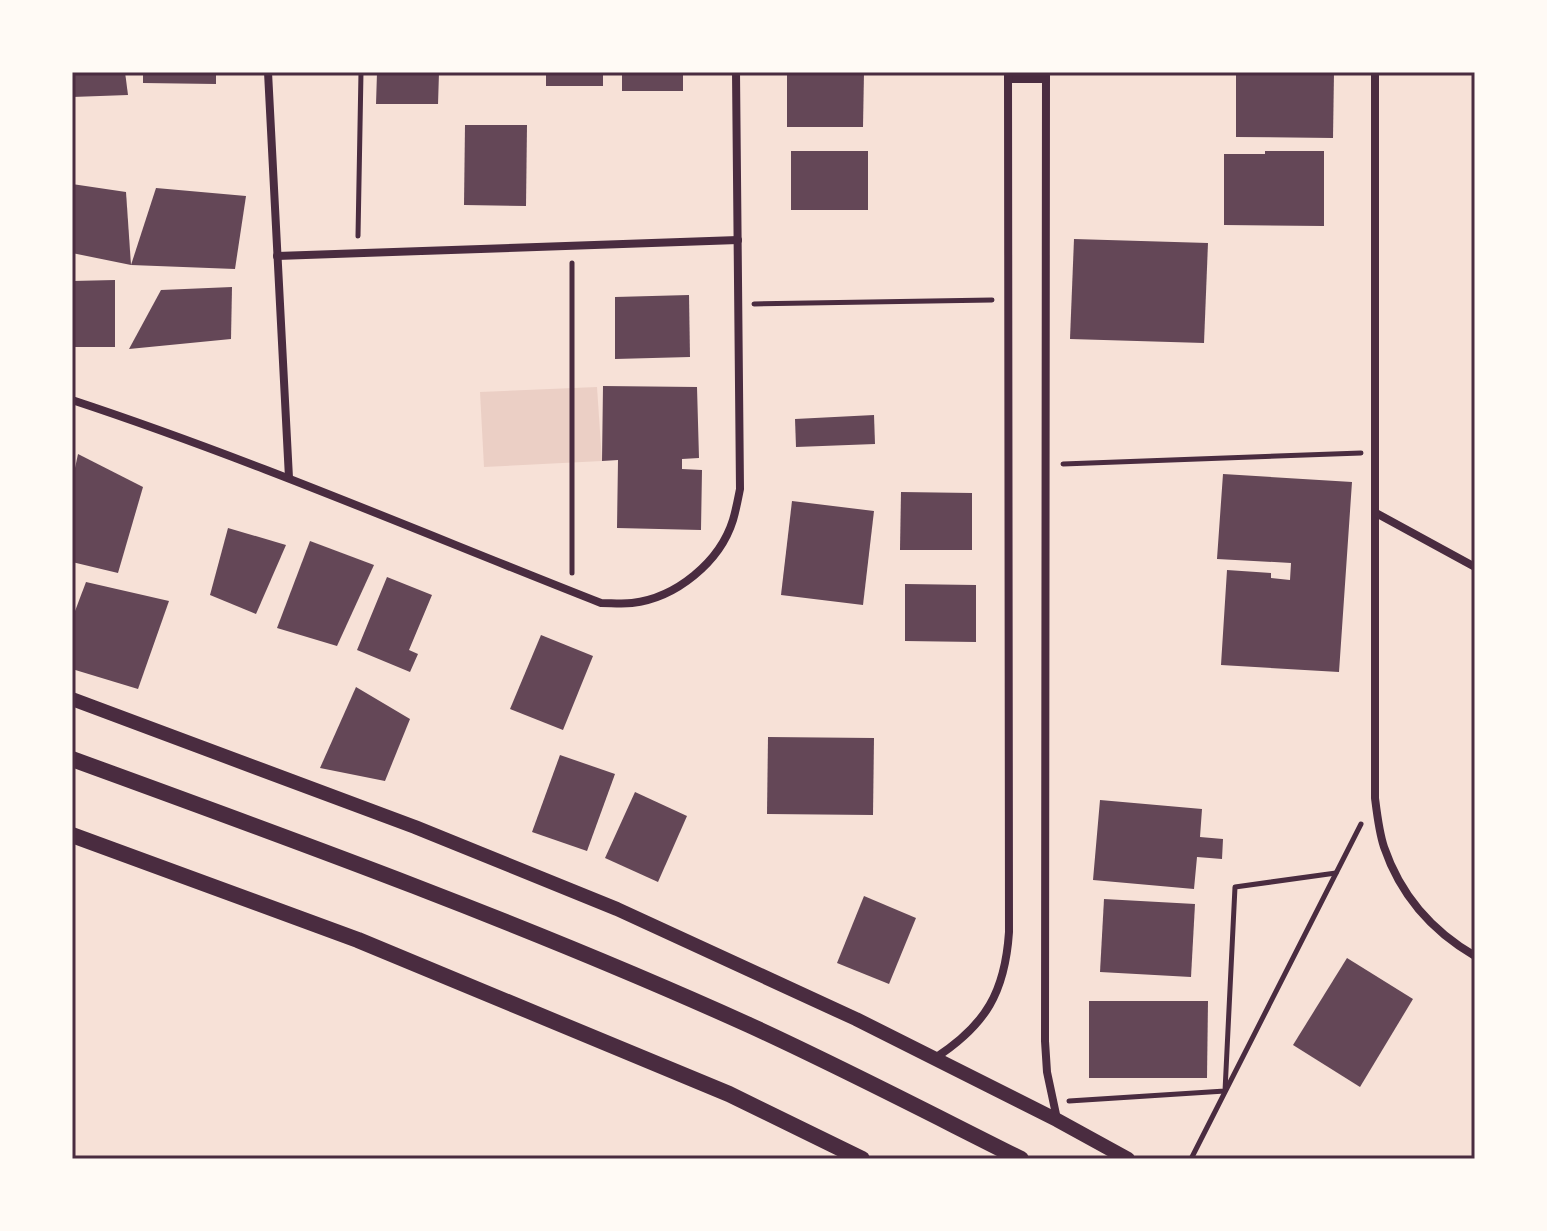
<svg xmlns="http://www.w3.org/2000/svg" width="1547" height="1231" font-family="Ubuntu,sans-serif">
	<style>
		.green { fill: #ebcfc5 }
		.building { fill: #644757 }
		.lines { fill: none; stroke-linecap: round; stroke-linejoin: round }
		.path { stroke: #4a2c40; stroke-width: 5 }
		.minor { stroke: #4a2c40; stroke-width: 8 }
		.tertiary { stroke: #4a2c40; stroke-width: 14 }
		.secondary { stroke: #4a2c40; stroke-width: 16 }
		.neatline { fill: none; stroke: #4a2c40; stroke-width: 3 }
	</style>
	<rect width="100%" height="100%" fill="#f7e1d7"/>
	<polygon class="green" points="597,387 602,461 484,467 480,392"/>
	<g class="building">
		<polygon points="72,72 125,72 128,95 72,97"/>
		<polygon points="143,72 216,72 216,84 143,83"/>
		<polygon points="377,72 439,72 438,104 376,104"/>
		<rect x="546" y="72" width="57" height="14"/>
		<rect x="622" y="72" width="61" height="19"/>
		<polygon points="787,72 864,72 863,127 787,127"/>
		<polygon points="1236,72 1334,72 1333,138 1236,137"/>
		<polygon points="465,125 527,125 526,206 464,205"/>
		<rect x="791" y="151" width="77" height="59"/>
		<polygon points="1265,151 1324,151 1324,226 1224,225 1224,154 1265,154"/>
		<polygon points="72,184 126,192 131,265 72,253"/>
		<polygon points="156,188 246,196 235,269 131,265"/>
		<polygon points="1074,239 1208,243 1204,343 1070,339"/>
		<polygon points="115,280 115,347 72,347 72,281"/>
		<polygon points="232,287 231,339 129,349 161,290"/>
		<polygon points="689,295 690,357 615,359 615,297"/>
		<polygon points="603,386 697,387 699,458 682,459 682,469 702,470 701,530 617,528 618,460 602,461"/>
		<polygon points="874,415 875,444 796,447 795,419"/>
		<polygon points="78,454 143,487 118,573 72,562 72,482"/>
		<polygon points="1223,474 1352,482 1339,672 1221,665 1227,570 1271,573 1271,578 1290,580 1291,563 1217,559"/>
		<polygon points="901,492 972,493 972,550 900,550"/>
		<polygon points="792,501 874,511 863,605 781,595"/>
		<polygon points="228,528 286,545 256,614 210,595"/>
		<polygon points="310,541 374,565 337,646 277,628"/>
		<polygon points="387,577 432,595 409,650 418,654 410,672 357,650"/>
		<polygon points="86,582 169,601 138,689 72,669 72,619"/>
		<polygon points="905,584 976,585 976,642 905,641"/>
		<polygon points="541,635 593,656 563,730 510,709"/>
		<polygon points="356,687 410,719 385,781 320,768"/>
		<polygon points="768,737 874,738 873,815 767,814"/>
		<polygon points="560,755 615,774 587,851 532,832"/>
		<polygon points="635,792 687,816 658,882 605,858"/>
		<polygon points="1100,800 1202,809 1200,837 1223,839 1222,859 1197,857 1194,889 1093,880"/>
		<polygon points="864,896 916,918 889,984 837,963"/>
		<polygon points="1104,899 1195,904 1191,977 1100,972"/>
		<polygon points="1347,958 1413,999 1360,1087 1293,1045"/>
		<polygon points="1089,1001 1208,1001 1207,1078 1089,1078"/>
	</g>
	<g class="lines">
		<g class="path">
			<polyline points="358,236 361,72"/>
			<polyline points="572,263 572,573"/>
			<polyline points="754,304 992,300"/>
			<polyline points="1063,464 1361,453"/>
			<polyline points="1069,1101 1225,1091 1235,887 1336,873"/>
			<polyline points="1191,1159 1361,824"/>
		</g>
		<g class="minor">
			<polyline points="268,72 289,478"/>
			<polyline points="1046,72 1045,1041 1047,1072 1057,1119"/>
			<path d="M1375,72V798C1377,814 1379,832 1384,847C1400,894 1432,931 1475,956"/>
			<polyline points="1008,79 1046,79"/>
			<polyline points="277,256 738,240"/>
			<path d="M72,400C251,459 425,534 601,603C611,603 622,604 632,603C676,598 720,562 733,520C736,510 738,499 740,489L736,72"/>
			<polyline points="1376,513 1475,567"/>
			<path d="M935,1058C986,1025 1005,992 1009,932L1008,72"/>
		</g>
		<polyline class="tertiary" points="72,699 415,827 617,909 856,1019 1057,1120 1128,1159"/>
		<g class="secondary">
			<path d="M72,759C300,842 528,925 749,1025C841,1067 931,1114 1021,1159"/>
			<polyline points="72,835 358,940 729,1094 862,1159"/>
		</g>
	</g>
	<rect width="1547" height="1231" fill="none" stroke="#fffaf5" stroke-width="148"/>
	<rect x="74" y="74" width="1399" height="1083" class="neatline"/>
</svg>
